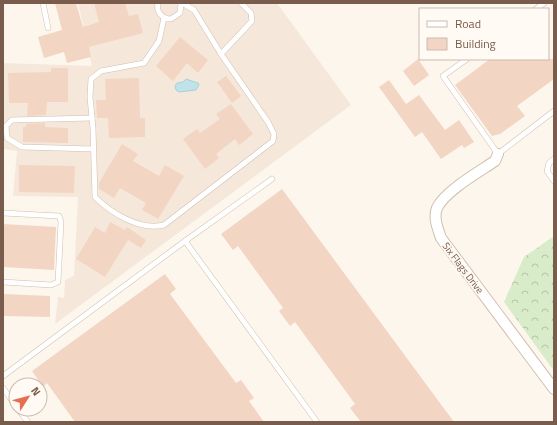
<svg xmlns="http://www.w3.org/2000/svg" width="557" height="425" font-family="'Titillium Web',sans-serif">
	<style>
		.residential { fill: #f5e8da }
		.forest { fill: url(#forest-crowns) }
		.water { fill: #bfe3e8; stroke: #a5d3da }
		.building { fill: #f3d5c3 }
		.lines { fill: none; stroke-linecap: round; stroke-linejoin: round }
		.service-casing { stroke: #d1beb0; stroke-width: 6 }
		.minor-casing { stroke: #d1beb0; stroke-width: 12 }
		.service { stroke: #fff; stroke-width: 5 }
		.minor { stroke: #fff; stroke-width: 10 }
		.labels { text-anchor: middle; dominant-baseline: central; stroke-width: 3.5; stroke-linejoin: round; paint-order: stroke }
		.street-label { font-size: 10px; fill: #7a5c4d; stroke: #fffaf3 }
	</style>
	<defs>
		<pattern id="forest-crowns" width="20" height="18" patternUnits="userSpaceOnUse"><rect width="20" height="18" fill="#d8ecc9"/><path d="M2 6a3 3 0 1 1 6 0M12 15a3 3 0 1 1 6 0" fill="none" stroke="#b4c2a5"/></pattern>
	</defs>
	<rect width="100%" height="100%" fill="#fdf6ec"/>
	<polygon class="residential" points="78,3 277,3 351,105 55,324 58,297 64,298 65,280 74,276 78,197 13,196 17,151 3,149 3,63 92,66"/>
	<polygon class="forest" points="554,236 554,371 504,302 524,257"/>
	<polygon class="water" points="186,79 198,83 199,85 196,90 179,92 176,90 175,86 177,83 183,82"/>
	<g class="building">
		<polygon points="55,3 76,3 83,27 99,22 94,3 125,3 129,16 138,14 143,33 89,47 91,57 67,63 64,52 44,58 38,37 62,30"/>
		<polygon points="180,37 208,60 198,73 187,63 173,81 156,66"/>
		<polygon points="418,59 429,75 414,86 403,71"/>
		<polygon points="490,59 554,59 554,79 517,106 525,116 500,134 492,136 455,85"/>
		<polygon points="51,68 68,68 68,102 47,102 46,115 27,116 28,103 9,103 8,73 51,72"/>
		<polygon points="226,76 241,96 232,103 217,82"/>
		<polygon points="139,78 140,118 145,118 145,137 109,138 108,118 97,118 96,100 106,100 105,79"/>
		<polygon points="389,80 406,104 419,95 445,130 459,120 474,142 464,148 462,145 441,159 422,132 415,137 379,87"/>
		<polygon points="231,104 253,134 239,145 235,139 216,154 219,158 205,169 183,139 197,129 200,133 220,119 216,114"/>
		<polygon points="45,123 45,127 68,128 68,143 23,142 23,127 26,127 26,124"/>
		<polygon points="122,144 138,154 133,161 159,176 165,165 184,176 158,219 142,210 146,203 120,188 114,198 99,189 99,183"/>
		<polygon points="19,165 75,166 74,193 19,192"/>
		<polygon points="282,189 454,422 361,422 350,408 355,404 295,322 290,326 279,311 283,308 238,246 233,250 221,234"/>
		<polygon points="110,222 125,230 127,227 146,240 141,248 128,240 105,277 76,259 95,227 105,233"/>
		<polygon points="3,224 56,227 54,270 3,267"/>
		<polygon points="165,274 176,289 170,294 236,383 241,380 254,398 249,401 264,422 75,422 47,383 43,387 32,371"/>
		<polygon points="3,294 50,296 50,317 3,316"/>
	</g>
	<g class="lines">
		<defs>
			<g id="service">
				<polyline points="43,3 48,28"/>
				<path d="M158,3C156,12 162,19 171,19L180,13L181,3"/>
				<polyline points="182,3 194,10 221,54"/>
				<polyline points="536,9 544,3"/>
				<path d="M164,18L159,41L144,63L101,71L91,79L90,97L93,128L95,197C111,213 140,231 164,225L273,141L274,134L268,122L221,54L252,21L251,13L241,3"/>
				<polyline points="467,59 443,76 498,154 554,111"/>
				<polyline points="92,118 12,120 6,126 7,138 22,147 93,149"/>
				<polyline points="554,159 549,163 547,171 554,181"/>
				<polyline points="3,213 59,216 61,222 58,282 51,285 3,282"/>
				<polyline points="185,241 272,179"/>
				<polyline points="3,376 185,241 317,422"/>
				<polyline points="3,388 16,406"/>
				<polyline points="18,409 28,422"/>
			</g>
			<path id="minor" d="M498,154L495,161C479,172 445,191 437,208C433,218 438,229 441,238L554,389"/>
		</defs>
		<use href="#service" class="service-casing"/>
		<use href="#minor" class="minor-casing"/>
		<use href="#service" class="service"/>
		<use href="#minor" class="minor"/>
	</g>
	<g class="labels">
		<g class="street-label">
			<text transform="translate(463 268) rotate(53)">Six Flags Drive</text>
		</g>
	</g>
	<rect width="557" height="425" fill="none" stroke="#7a5c4d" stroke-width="8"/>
	<rect x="419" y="8" width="130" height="52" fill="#fffaf3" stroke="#cabbb1"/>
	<rect x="427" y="21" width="20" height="6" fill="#ffffff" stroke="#cabbb1"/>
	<text x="455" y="28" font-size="12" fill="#7a5c4d">Road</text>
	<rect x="427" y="38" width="20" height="12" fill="#f3d5c3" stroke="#cabbb1"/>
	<text x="455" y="48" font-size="12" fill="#7a5c4d">Building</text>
	<g transform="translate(28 397) rotate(54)"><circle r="19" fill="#fffaf3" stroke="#cabbb1"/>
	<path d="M0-3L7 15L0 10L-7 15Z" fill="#e76f51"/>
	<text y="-6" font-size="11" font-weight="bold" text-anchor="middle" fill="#7a5c4d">N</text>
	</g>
</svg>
